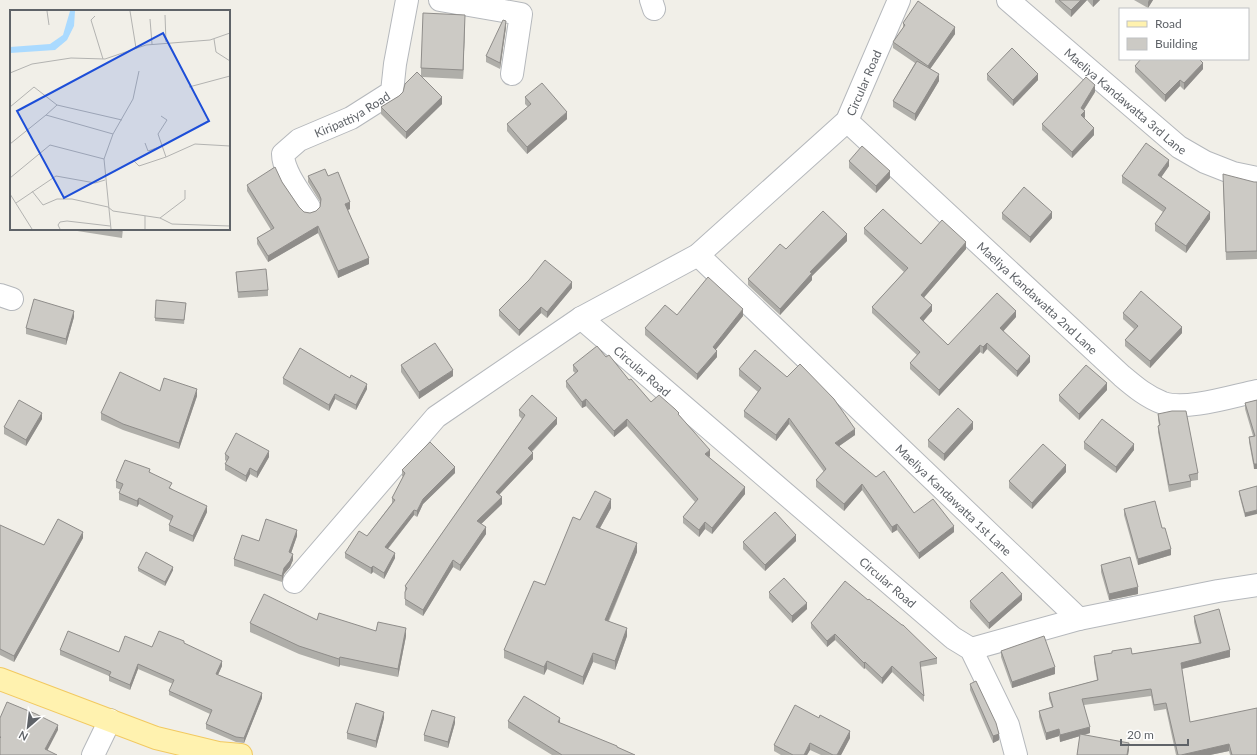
<svg xmlns="http://www.w3.org/2000/svg" width="1257" height="755" font-family="Lato,sans-serif">
	<style>
		.lines { fill: none; stroke-linecap: round; stroke-linejoin: round }
		.minor-casing { stroke: #b5b8bc; stroke-width: 24 }
		.major-casing { stroke: #f2c960; stroke-width: 24 }
		.minor { stroke: #fff; stroke-width: 22 }
		.major { stroke: #fff2af; stroke-width: 22 }
		.wall { fill: #afaea9 }
		.shaded-wall { fill: #8f8d8a }
		.building { fill: #cccac5; stroke: #8f8d8a }
		.labels { text-anchor: middle; dominant-baseline: central; stroke-width: 3; stroke-linejoin: round; paint-order: stroke }
		.street-label { font-size: 12px; fill: #5f6368; stroke: #fff }
		.inset-road { fill: none; stroke: #b3b3b1; stroke-width: 1 }
		.view { fill: #1d4ed8; fill-opacity: 0.15; stroke: #1d4ed8; stroke-width: 2 }
		.inset-edge { fill: none; stroke: #5f6368; stroke-width: 2 }
	</style>
	<rect width="100%" height="100%" fill="#f1efe8"/>
	<g class="lines">
		<defs>
			<g id="minor">
				<polyline points="440,0 521,14 512,74"/>
				<polyline points="651,0 654,9"/>
				<path id="s1" d="M1008,0L1179,147L1205,162L1233,173L1257,178"/>
				<path id="s2" d="M847,121L1122,376C1135,387 1147,397 1163,403C1186,411 1233,396 1257,391"/>
				<path id="s3" d="M309,207C300,193 283,171 283,154L299,140L351,118L392,92L395,64L407,0"/>
				<path id="s4" d="M698,255L1079,619L1218,591L1257,585"/>
				<polyline points="0,295 12,299"/>
				<path id="s5" d="M581,318L953,638L971,649L1008,725L1016,755"/>
				<path id="s6" d="M294,582L436,417L581,318L698,255L847,121L899,0"/>
				<polyline points="971,649 1079,619"/>
				<polyline points="93,755 110,720"/>
			</g>
			<polyline id="major" points="0,679 156,738 218,753 241,755"/>
		</defs>
		<use href="#minor" class="minor-casing"/>
		<use href="#major" class="major-casing"/>
		<use href="#minor" class="minor"/>
		<use href="#major" class="major"/>
	</g>
	<g class="wall">
		<polygon points="1055,0 1100,0 1093,7 1087,0 1071,17 1055,2"/>
		<polygon points="1134,0 1153,0 1148,8"/>
		<polygon points="903,23 955,34 930,69 939,81 915,121 893,107 893,101 915,63 893,48 893,42 903,28"/>
		<polygon points="465,24 463,79 422,77 442,104 406,139 381,114 381,107 399,96 421,75 421,68"/>
		<polygon points="506,27 500,69 486,62 486,56"/>
		<polygon points="1135,66 1203,69 1184,90 1180,86 1165,102 1135,72"/>
		<polygon points="987,74 1038,80 1013,106 987,80"/>
		<polygon points="1095,92 1084,110 1085,117 1084,118 1094,135 1072,158 1042,130 1042,124"/>
		<polygon points="525,97 567,119 527,154 507,131 507,124 528,107 525,104"/>
		<polygon points="849,161 890,178 876,193 849,168"/>
		<polygon points="1169,166 1161,177 1210,219 1186,253 1155,231 1155,224 1163,212 1122,183 1122,176"/>
		<polygon points="308,176 328,176 350,209 348,210 369,264 338,278 318,233 268,262 257,244 257,238 271,230 247,191 247,185 282,182 299,207 304,212 310,213 316,211 320,207 321,203 319,200 308,182"/>
		<polygon points="1254,182 1257,182 1257,259 1226,260 1223,183"/>
		<polygon points="1002,213 1052,218 1030,243 1002,219"/>
		<polygon points="864,228 921,244 966,249 924,297 932,311 923,321 948,345 1016,317 1003,331 1030,362 1017,377 987,349 983,354 980,352 939,396 910,369 910,363 917,355 872,313 872,307 904,272 864,234"/>
		<polygon points="71,229 123,229 122,238 71,230"/>
		<polygon points="847,241 812,276 812,280 780,315 748,285 748,279 786,249"/>
		<polygon points="236,272 268,290 268,296 238,298"/>
		<polygon points="572,288 547,318 541,313 519,336 499,316 499,310"/>
		<polygon points="186,303 184,324 155,321 155,318"/>
		<polygon points="1123,313 1182,333 1150,368 1125,346 1125,340 1134,329 1123,319"/>
		<polygon points="677,315 743,316 716,349 717,357 697,380 645,335 645,328"/>
		<polygon points="74,317 66,345 26,334 26,328"/>
		<polygon points="606,357 651,402 679,415 710,456 709,457 745,494 712,534 705,529 699,537 683,523 683,517 695,502 627,426 614,437 586,406 582,408 566,387 566,381 575,373 573,371 573,365"/>
		<polygon points="401,365 453,376 419,399 401,372"/>
		<polygon points="739,369 855,435 839,446 914,513 954,532 919,559 897,530 892,533 862,490 844,511 816,487 816,480 824,472 789,424 776,441 744,417 744,411 758,392 739,376"/>
		<polygon points="283,378 367,389 356,410 335,399 329,411 283,384"/>
		<polygon points="1107,390 1079,420 1059,401 1059,395"/>
		<polygon points="160,391 197,396 179,449 123,430 101,420 101,413"/>
		<polygon points="1257,400 1257,469 1254,469 1249,442 1249,437 1253,436 1245,409 1245,403"/>
		<polygon points="519,410 557,424 532,452 533,459 499,495 502,504 481,524 486,534 460,571 453,567 423,616 405,605 405,586 522,419 519,416"/>
		<polygon points="1158,414 1198,473 1198,480 1191,481 1191,487 1169,492 1158,432 1158,426 1159,425 1158,420"/>
		<polygon points="42,419 26,446 4,434 4,427"/>
		<polygon points="973,429 944,461 928,447 928,440"/>
		<polygon points="1084,442 1134,450 1116,473 1084,449"/>
		<polygon points="225,454 269,457 257,478 250,474 246,482 225,470 225,464 227,462 225,460"/>
		<polygon points="402,470 455,473 423,504 417,517 414,515 388,549 395,558 384,579 373,572 371,574 345,558 345,553 367,536 392,503 392,498 403,477 402,476"/>
		<polygon points="150,472 172,489 207,512 193,542 169,531 169,525 171,521 139,504 137,507 119,500 119,493 121,490 116,488 116,481"/>
		<polygon points="1066,472 1032,509 1009,488 1009,481"/>
		<polygon points="1257,486 1245,517 1239,494 1239,491"/>
		<polygon points="611,508 600,528 637,552 609,621 627,636 615,670 593,662 583,685 547,669 544,675 504,658 504,650 545,585 580,520"/>
		<polygon points="1124,509 1162,528 1171,555 1138,565 1124,515"/>
		<polygon points="0,525 44,545 83,538 14,662 0,655"/>
		<polygon points="297,536 291,553 293,560 290,567 284,574 282,582 234,566 234,559 259,541"/>
		<polygon points="796,541 765,571 743,549 743,542"/>
		<polygon points="1101,565 1138,594 1109,600 1101,572"/>
		<polygon points="138,568 173,570 165,586 138,571"/>
		<polygon points="769,592 807,609 792,623 769,598"/>
		<polygon points="868,600 937,658 937,664 920,667 924,696 924,702 892,672 882,684 865,668 864,669 835,640 827,647 811,628 811,623"/>
		<polygon points="1022,600 989,629 970,608 970,601"/>
		<polygon points="1194,616 1230,657 1182,669 1190,722 1257,755 1230,755 1229,751 1210,755 1176,755 1166,709 1154,711 1151,696 1084,705 1090,733 1084,735 1129,749 1128,755 1077,755 1080,736 1060,742 1059,736 1046,740 1039,717 1039,711 1052,707 1049,699 1049,693 1097,680 1094,662 1094,656 1132,654 1199,643 1194,622"/>
		<polygon points="317,620 376,631 406,636 398,677 340,665 339,667 299,654 250,632 250,623"/>
		<polygon points="184,643 222,666 218,675 262,698 244,743 236,742 206,729 206,724 210,714 169,695 169,691 173,684 138,669 130,690 109,681 109,676 60,655 60,650 119,652"/>
		<polygon points="1001,651 1055,674 1012,688 1001,657"/>
		<polygon points="970,684 999,740 993,743 970,690"/>
		<polygon points="384,718 376,748 347,739 347,733"/>
		<polygon points="508,721 560,723 635,755 552,755 508,728"/>
		<polygon points="455,723 448,748 424,741 424,735"/>
		<polygon points="850,738 841,755 821,755 810,750 807,755 781,755 774,751 774,745"/>
	</g>
	<g class="shaded-wall">
		<polygon points="1081,0 1087,0 1071,17 1071,10"/>
		<polygon points="1093,0 1100,0 1093,7"/>
		<polygon points="1149,0 1153,0 1148,8 1148,2"/>
		<polygon points="465,15 465,24 463,79 463,70"/>
		<polygon points="506,21 506,27 500,69 500,63"/>
		<polygon points="955,27 955,34 928,72 928,66"/>
		<polygon points="1203,63 1203,69 1184,90 1184,83"/>
		<polygon points="939,74 939,81 915,121 915,114"/>
		<polygon points="1038,74 1038,80 1013,106 1013,100"/>
		<polygon points="1180,80 1180,86 1165,102 1165,95"/>
		<polygon points="1095,85 1095,92 1081,114 1081,108"/>
		<polygon points="442,97 442,104 406,139 406,132"/>
		<polygon points="1085,111 1085,117 1081,122 1081,115"/>
		<polygon points="567,112 567,119 527,154 527,147"/>
		<polygon points="1094,128 1094,135 1072,158 1072,152"/>
		<polygon points="1169,160 1169,166 1158,182 1158,175"/>
		<polygon points="890,171 890,178 876,193 876,186"/>
		<polygon points="350,202 350,209 345,211 345,204"/>
		<polygon points="1052,212 1052,218 1030,243 1030,237"/>
		<polygon points="1210,212 1210,219 1186,253 1186,246"/>
		<polygon points="318,226 318,233 268,262 268,256"/>
		<polygon points="847,234 847,241 812,276 812,280 780,315 780,309 810,272"/>
		<polygon points="966,242 966,249 921,301 921,295"/>
		<polygon points="369,258 369,264 338,278 338,271"/>
		<polygon points="572,282 572,288 547,318 547,312"/>
		<polygon points="932,305 932,311 920,325 920,318"/>
		<polygon points="541,307 541,313 519,336 519,330"/>
		<polygon points="743,309 743,316 713,353 713,347"/>
		<polygon points="74,311 74,317 66,345 66,339"/>
		<polygon points="1016,311 1016,317 1000,335 1000,328"/>
		<polygon points="1182,327 1182,333 1150,368 1150,361"/>
		<polygon points="987,343 987,349 983,354 983,347"/>
		<polygon points="980,345 980,352 939,396 939,390"/>
		<polygon points="717,351 717,357 697,380 697,374"/>
		<polygon points="1030,356 1030,362 1017,377 1017,371"/>
		<polygon points="453,370 453,376 419,399 419,392"/>
		<polygon points="1107,383 1107,390 1079,420 1079,414"/>
		<polygon points="367,384 367,389 356,410 356,405"/>
		<polygon points="197,389 197,396 179,449 179,443"/>
		<polygon points="335,394 335,399 329,411 329,405"/>
		<polygon points="586,399 586,406 582,408 582,402"/>
		<polygon points="42,413 42,419 26,446 26,440"/>
		<polygon points="557,418 557,424 528,455 528,448"/>
		<polygon points="789,418 789,424 776,441 776,435"/>
		<polygon points="627,419 627,426 614,437 614,431"/>
		<polygon points="973,422 973,429 944,461 944,454"/>
		<polygon points="855,429 855,435 835,449 835,443"/>
		<polygon points="1134,444 1134,450 1116,473 1116,467"/>
		<polygon points="710,450 710,456 705,461 705,454"/>
		<polygon points="269,451 269,457 257,478 257,472"/>
		<polygon points="533,453 533,459 496,498 496,492"/>
		<rect x="1254" y="464" width="3" height="5"/>
		<polygon points="1066,465 1066,472 1032,509 1032,503"/>
		<polygon points="455,467 455,473 423,504 417,517 417,511 423,499"/>
		<polygon points="250,468 250,474 246,482 246,476"/>
		<polygon points="862,484 862,490 844,511 844,504"/>
		<polygon points="745,487 745,494 712,534 712,528"/>
		<polygon points="502,497 502,504 477,528 477,521"/>
		<polygon points="139,498 139,504 137,507 137,501"/>
		<polygon points="611,499 611,508 596,535 596,527"/>
		<polygon points="207,506 207,512 193,542 193,536"/>
		<polygon points="414,510 414,515 385,552 385,547"/>
		<polygon points="1257,510 1257,514 1245,517 1245,513"/>
		<polygon points="705,522 705,529 699,537 699,530"/>
		<polygon points="897,524 897,530 892,533 892,527"/>
		<polygon points="954,526 954,532 919,559 919,553"/>
		<polygon points="486,527 486,534 460,571 460,565"/>
		<polygon points="297,530 297,536 289,559 289,552"/>
		<polygon points="83,532 83,538 14,662 14,656"/>
		<polygon points="796,535 796,541 765,571 765,565"/>
		<polygon points="637,543 637,552 605,628 605,620"/>
		<polygon points="1171,549 1171,555 1138,565 1138,559"/>
		<polygon points="395,553 395,558 384,579 384,573"/>
		<polygon points="293,554 293,560 290,567 284,574 282,582 282,576 284,568"/>
		<polygon points="453,560 453,567 423,616 423,610"/>
		<polygon points="373,566 373,572 371,574 371,568"/>
		<polygon points="173,567 173,570 165,586 165,582"/>
		<polygon points="1138,587 1138,594 1109,600 1109,594"/>
		<polygon points="1022,594 1022,600 989,629 989,623"/>
		<polygon points="807,603 807,609 792,623 792,616"/>
		<polygon points="406,628 406,636 398,677 398,669"/>
		<polygon points="627,628 627,636 615,670 615,661"/>
		<polygon points="835,634 835,640 827,647 827,641"/>
		<polygon points="1230,650 1230,657 1181,669 1181,663"/>
		<polygon points="593,653 593,662 583,685 583,677"/>
		<polygon points="340,657 340,665 339,667 339,659"/>
		<polygon points="222,661 222,666 216,679 216,674"/>
		<polygon points="547,661 547,669 544,675 544,667"/>
		<polygon points="865,662 865,668 864,669 864,663"/>
		<polygon points="138,664 138,669 130,690 130,685"/>
		<polygon points="892,666 892,672 882,684 882,678"/>
		<polygon points="1055,667 1055,674 1012,688 1012,682"/>
		<polygon points="262,693 262,698 244,743 244,738"/>
		<polygon points="384,712 384,718 376,748 376,741"/>
		<polygon points="455,717 455,723 448,748 448,742"/>
		<polygon points="560,718 560,724 558,722"/>
		<polygon points="58,725 58,730 45,755 45,749"/>
		<polygon points="1090,727 1090,733 1060,742 1060,735"/>
		<polygon points="1059,729 1059,736 1046,740 1046,733"/>
		<polygon points="850,731 850,738 841,755 837,755"/>
		<polygon points="999,734 999,740 993,743 993,736"/>
		<polygon points="810,743 810,750 807,755 804,755"/>
		<polygon points="1129,743 1129,749 1128,755 1127,755"/>
		<polygon points="1229,744 1229,751 1210,755 1181,755"/>
	</g>
	<g class="building">
		<polygon points="1059,0 1081,0 1071,10"/>
		<polygon points="918,1 955,27 928,66 893,42 905,25 903,23"/>
		<polygon points="423,13 465,15 463,70 421,68"/>
		<polygon points="503,20 506,21 500,63 486,56"/>
		<polygon points="1012,48 1038,74 1013,100 987,74"/>
		<polygon points="1141,59 1199,59 1203,63 1184,83 1180,80 1165,95 1135,66"/>
		<polygon points="917,61 939,74 915,114 893,101"/>
		<polygon points="417,72 442,97 406,132 381,107 399,96 403,92 405,84"/>
		<polygon points="1086,77 1095,85 1081,108 1085,111 1081,115 1094,128 1072,152 1042,124"/>
		<polygon points="542,83 567,112 527,147 507,124 531,104 525,97"/>
		<polygon points="1146,143 1169,160 1158,175 1210,212 1186,246 1155,224 1166,208 1122,176"/>
		<polygon points="862,146 890,171 876,186 849,161"/>
		<polygon points="275,167 282,182 299,207 304,212 310,213 316,211 320,207 321,199 319,194 308,176 325,169 328,176 338,172 350,202 345,204 369,258 338,271 318,226 268,256 257,238 274,228 247,185"/>
		<polygon points="1223,174 1254,182 1257,182 1257,251 1226,252"/>
		<polygon points="1024,187 1052,212 1030,237 1002,213"/>
		<polygon points="883,209 921,244 942,220 966,242 921,295 932,305 920,318 948,345 997,293 1016,311 1000,328 1030,356 1017,371 987,343 983,347 980,345 939,390 910,363 920,352 872,307 908,268 864,228"/>
		<polygon points="823,211 847,234 810,272 812,273 780,309 748,279 780,244 786,249"/>
		<polygon points="106,229 123,229 122,231"/>
		<polygon points="545,260 572,282 547,312 541,307 519,330 499,310 529,280"/>
		<polygon points="266,269 268,290 238,292 236,272"/>
		<polygon points="708,277 743,309 713,347 717,351 697,374 645,328 665,305 677,315"/>
		<polygon points="1141,291 1182,327 1150,361 1125,340 1138,326 1123,313"/>
		<polygon points="34,299 74,311 66,339 26,328"/>
		<polygon points="156,300 186,303 184,320 155,318"/>
		<polygon points="435,343 453,370 419,392 401,365"/>
		<polygon points="597,346 606,357 609,355 629,380 631,379 651,402 659,395 675,409 679,413 678,414 710,450 705,454 745,487 712,528 705,522 699,530 683,517 698,499 627,419 614,431 586,399 582,402 566,381 578,371 573,365"/>
		<polygon points="300,348 350,378 351,375 367,384 356,405 335,394 329,405 283,378"/>
		<polygon points="755,350 787,377 800,364 834,399 855,429 835,443 876,477 884,471 914,513 933,499 954,526 919,553 897,524 892,527 862,484 844,504 816,480 826,469 789,418 776,435 744,411 761,388 739,369"/>
		<polygon points="1086,365 1107,383 1079,414 1059,395"/>
		<polygon points="120,372 160,391 164,378 197,389 179,443 123,424 101,413"/>
		<polygon points="532,395 557,418 528,448 533,453 496,492 502,497 477,521 486,527 460,565 453,560 423,610 405,599 405,592 407,588 405,586 525,415 519,410"/>
		<polygon points="19,400 42,413 26,440 4,427"/>
		<polygon points="1257,400 1257,464 1254,464 1249,437 1255,436 1245,403"/>
		<polygon points="958,408 973,422 944,454 928,440"/>
		<polygon points="1172,411 1186,411 1198,473 1189,475 1191,481 1169,485 1158,426 1160,425 1158,414"/>
		<polygon points="1102,419 1134,444 1116,467 1084,442"/>
		<polygon points="236,433 269,451 257,472 250,468 246,476 225,464 229,457 225,454"/>
		<polygon points="430,442 455,467 423,499 417,511 414,510 385,547 395,553 384,573 373,566 371,568 345,553 359,531 367,536 395,500 392,498 405,473 402,470"/>
		<polygon points="1043,444 1066,465 1032,503 1009,481"/>
		<polygon points="125,460 150,469 149,472 172,483 169,488 207,506 193,536 169,525 173,516 139,498 137,501 119,493 123,484 116,481"/>
		<polygon points="1257,486 1257,510 1245,513 1239,491"/>
		<polygon points="595,491 611,499 596,527 637,543 605,620 627,628 615,661 593,653 583,677 547,661 544,667 504,650 534,581 545,585 573,517 580,520"/>
		<polygon points="1155,501 1162,528 1165,528 1171,549 1138,559 1124,509"/>
		<polygon points="775,512 796,535 765,565 743,542"/>
		<polygon points="58,519 83,532 14,656 0,649 0,525 44,545"/>
		<polygon points="266,519 297,530 289,552 293,554 290,561 284,568 282,576 234,559 242,535 259,541"/>
		<polygon points="146,552 173,567 165,582 138,568"/>
		<polygon points="1130,557 1138,587 1109,594 1101,565"/>
		<polygon points="1002,572 1022,594 989,623 970,601"/>
		<polygon points="784,578 807,603 792,616 769,592"/>
		<polygon points="845,581 868,600 869,599 902,625 903,625 937,658 920,662 924,696 892,666 882,678 865,662 864,663 835,634 827,641 811,623"/>
		<polygon points="264,594 317,620 319,613 376,631 378,622 406,628 398,669 340,657 339,659 299,646 250,623"/>
		<polygon points="1219,609 1230,650 1181,663 1190,722 1257,708 1257,755 1232,755 1229,744 1181,755 1178,755 1166,703 1154,705 1151,689 1082,699 1090,727 1060,735 1059,729 1046,733 1039,711 1053,707 1049,693 1098,680 1094,656 1112,653 1112,651 1131,648 1132,654 1201,643 1194,616"/>
		<polygon points="68,631 119,652 125,636 152,647 159,631 184,641 184,643 222,661 216,674 262,693 244,738 236,737 206,724 212,710 169,691 174,680 138,664 130,685 109,676 111,672 60,650"/>
		<polygon points="1044,636 1055,667 1012,682 1001,651"/>
		<polygon points="976,681 996,723 999,734 993,736 970,684"/>
		<polygon points="524,696 560,718 558,722 617,746 617,747 635,755 562,755 508,721"/>
		<polygon points="7,702 36,714 58,725 45,749 57,755 0,755 0,738 1,737 0,737 0,718"/>
		<polygon points="356,703 384,712 376,741 347,733"/>
		<polygon points="795,705 819,718 820,715 850,731 837,755 833,755 810,743 804,755 793,755 774,745"/>
		<polygon points="432,710 455,717 448,742 424,735"/>
		<polygon points="1080,734 1129,743 1127,755 1077,755"/>
	</g>
	<g class="labels">
		<g class="street-label">
			<text stroke="none"><textPath href="#s6" startOffset="768">Circular Road</textPath></text>
			<text stroke="none"><textPath href="#s1" startOffset="155">Maeliya Kandawatta 3rd Lane</textPath></text>
			<text stroke="none"><textPath href="#s3" startOffset="140">Kiripattiya Road</textPath></text>
			<text stroke="none"><textPath href="#s2" startOffset="260">Maeliya Kandawatta 2nd Lane</textPath></text>
			<text stroke="none"><textPath href="#s5" startOffset="81">Circular Road</textPath></text>
			<text stroke="none"><textPath href="#s4" startOffset="354">Maeliya Kandawatta 1st Lane</textPath></text>
			<text stroke="none"><textPath href="#s5" startOffset="405">Circular Road</textPath></text>
		</g>
	</g>
	<g transform="translate(10 10)">
		<rect width="220" height="220" fill="#f1efe8"/>
		<path d="M60,1H65L64,16L57,30L45,40L0,43V37L40,34L53,25Z" fill="#aadaff"/>
		<path class="inset-road" d="M37,1L39,15M120,1L126,38M155,5L156,32M85,6L81,10L93,49M140,9L142,34M204,29L206,42L220,51M0,63L22,54L61,48L95,49L136,35L200,30L220,23M179,77L220,66M0,97L24,77L47,95L112,110M36,105L47,95M151,106L157,110L148,124L156,147L185,134L220,136M135,133L138,141L152,136M0,134L36,105L103,124M123,150L129,156L156,147M0,168L40,135L94,149M22,181L33,195L47,189H62L98,197L103,201L150,208L162,214L220,216M0,184L22,219M6,193L46,166L85,173L95,170M150,208L175,189V180M50,219L48,215L50,212L57,211L100,216M101,219L94,149L103,124L123,89L129,61M135,219V206"/>
		<path class="view" d="M153,23L199,111L54,188L7,101Z"/>
		<rect width="220" height="220" class="inset-edge"/>
	</g>
	<rect x="1119" y="8" width="130" height="52" fill="#ffffff" stroke="#bfc1c3"/>
	<rect x="1127" y="21" width="20" height="6" fill="#fff2af" stroke="#bfc1c3"/>
	<text x="1155" y="28" font-size="12" fill="#5f6368">Road</text>
	<rect x="1127" y="38" width="20" height="12" fill="#cccac5" stroke="#bfc1c3"/>
	<text x="1155" y="48" font-size="12" fill="#5f6368">Building</text>
	<g transform="translate(28 727) rotate(208)" stroke="#ffffff" stroke-width="3" paint-order="stroke">
	<path d="M0-3L7 15L0 10L-7 15Z" fill="#5f6368"/>
	<text y="-6" font-size="11" font-weight="bold" text-anchor="middle" fill="#5f6368">N</text>
	</g>
	<path d="M1121 739v6h67v-6" fill="none" stroke="#5f6368" stroke-width="2"/>
	<text x="1127" y="739" font-size="12" fill="#5f6368" stroke="#ffffff" stroke-width="3" paint-order="stroke">20 m</text>
</svg>
